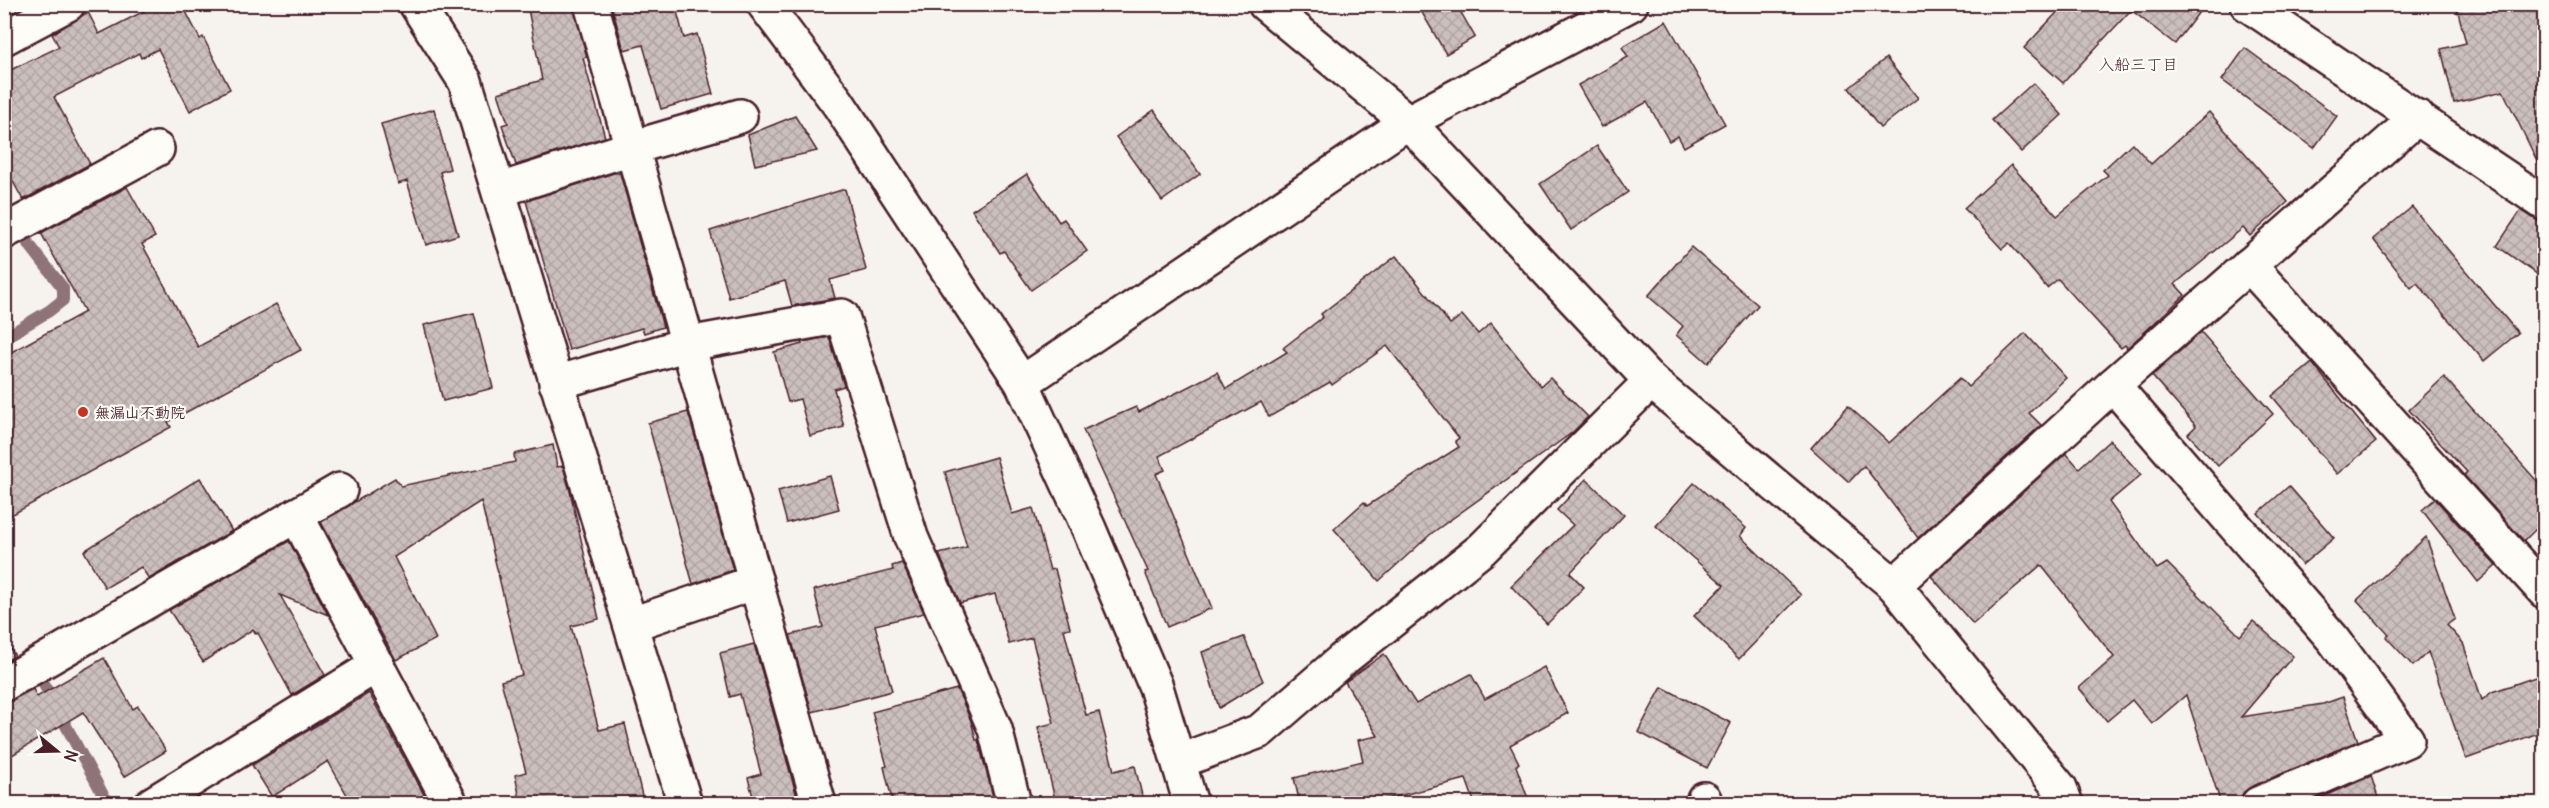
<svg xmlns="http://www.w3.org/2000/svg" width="2549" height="808" font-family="Delius,'Klee One',sans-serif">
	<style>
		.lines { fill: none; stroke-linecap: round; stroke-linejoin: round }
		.stream { stroke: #8e7378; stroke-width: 12 }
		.building { fill: url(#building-cross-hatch); stroke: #4a1f2b; stroke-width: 1.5 }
		.minor-casing { stroke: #4a1f2b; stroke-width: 38 }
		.minor { stroke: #fdfcf7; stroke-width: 33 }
		.poi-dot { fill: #c8321e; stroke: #fdfcf7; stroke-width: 2 }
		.labels { text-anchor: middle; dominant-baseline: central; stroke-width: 4.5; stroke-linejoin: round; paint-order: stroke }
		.poi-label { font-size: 15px; font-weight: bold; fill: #4a1f2b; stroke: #fdfcf7; text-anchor: start }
		.neighbourhood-label { font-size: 16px; fill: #4a1f2b; stroke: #fdfcf7 }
	</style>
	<defs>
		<pattern id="building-cross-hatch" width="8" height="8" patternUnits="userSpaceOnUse" patternTransform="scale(1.5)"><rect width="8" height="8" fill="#cbbfbe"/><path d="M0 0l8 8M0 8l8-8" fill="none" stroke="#b0a4a3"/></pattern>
	</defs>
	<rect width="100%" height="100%" fill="#f6f3ef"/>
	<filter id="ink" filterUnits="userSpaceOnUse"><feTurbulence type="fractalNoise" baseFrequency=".0167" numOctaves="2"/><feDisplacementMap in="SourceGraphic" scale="12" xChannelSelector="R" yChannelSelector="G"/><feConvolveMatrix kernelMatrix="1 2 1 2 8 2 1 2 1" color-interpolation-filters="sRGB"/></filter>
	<g filter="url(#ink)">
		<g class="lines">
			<g class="stream">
				<polyline points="4,212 63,288 63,300 49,311 4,338"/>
				<polyline points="35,668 108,804"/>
			</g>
		</g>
		<g class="building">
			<polygon points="158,4 182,4 200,39 203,37 230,89 190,111 158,49 141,58 139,53 54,97 90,164 23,200 4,165 4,73 59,47 52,34 88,12 99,34"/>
			<polygon points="527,4 573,4 587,57 583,58 605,137 516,165 502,125 508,123 498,93 542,80"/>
			<polygon points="611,4 675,4 684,38 697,34 713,94 661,109 643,45 624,50"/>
			<polygon points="1417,4 1456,4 1475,37 1446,54"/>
			<polygon points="2065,4 2205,4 2175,44 2131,10 2063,83 2024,48"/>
			<polygon points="2456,4 2544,4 2544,175 2503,91 2454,103 2441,49 2466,43"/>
			<polygon points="1666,21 1725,124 1684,147 1678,136 1669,141 1647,102 1602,127 1578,85 1628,57 1622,47"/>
			<polygon points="2245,48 2337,116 2314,148 2222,80"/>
			<polygon points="1886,58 1918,98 1880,128 1849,88"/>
			<polygon points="2033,83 2062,115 2021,152 1992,120"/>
			<polygon points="434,109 450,169 440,172 458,235 426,245 407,181 398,184 381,124"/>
			<polygon points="1154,110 1200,174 1162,201 1116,137"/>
			<polygon points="2209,112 2288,202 2250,236 2243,228 2175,284 2185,295 2127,348 2125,345 2121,348 2058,279 2047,288 2009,243 2002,249 1964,208 2011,165 2057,216 2108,175 2103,170 2132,143 2151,164"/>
			<polygon points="795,116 817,151 755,165 748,135"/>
			<polygon points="1597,146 1628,192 1571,230 1540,184"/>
			<polygon points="614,173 620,173 663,327 644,333 642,328 569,350 526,201"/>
			<polygon points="1027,174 1059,222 1064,219 1087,251 1031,290 1004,251 1000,253 972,210"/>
			<polygon points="127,187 155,237 142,244 198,347 276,304 301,350 168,422 171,427 4,519 4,356 85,312 41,233"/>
			<polygon points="845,189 866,270 830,280 835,298 792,306 785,281 729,298 710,231"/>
			<polygon points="2412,207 2518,333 2484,361 2417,283 2411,288 2373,239"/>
			<polygon points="2521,210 2544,225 2544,279 2497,246"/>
			<polygon points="1691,247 1758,305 1708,363 1676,335 1683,326 1648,296"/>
			<polygon points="1396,256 1450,324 1462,315 1478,334 1491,323 1541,386 1550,378 1588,417 1573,432 1432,533 1379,581 1334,529 1364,502 1367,506 1459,447 1455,441 1459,438 1387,346 1332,385 1330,382 1269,417 1261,402 1159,456 1165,470 1156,474 1212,608 1167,627 1145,572 1148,571 1083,430 1136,407 1139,412 1217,372 1226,389 1287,352 1283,348 1323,317 1321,314"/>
			<polygon points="474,313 493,388 443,401 424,325"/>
			<polygon points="2201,332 2273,414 2218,466 2188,434 2196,426 2152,376"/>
			<polygon points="2025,333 2066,378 2029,413 2041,425 1918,538 1864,466 1849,482 1811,448 1848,406 1889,443 1960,378 1968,387"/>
			<polygon points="829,337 844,386 834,389 844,427 810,436 800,399 788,402 774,352 802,344 801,342"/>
			<polygon points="2312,363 2376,442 2337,474 2272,396"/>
			<polygon points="2444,377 2544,489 2544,521 2524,541 2464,475 2467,472 2409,410"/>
			<polygon points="688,412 733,570 693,584 648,423"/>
			<polygon points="2110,440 2141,475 2109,502 2157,569 2167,563 2240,636 2253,621 2293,656 2241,717 2323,704 2343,697 2358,741 2251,787 2243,793 2240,804 2221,804 2186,695 2152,724 2132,700 2107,721 2079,688 2114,657 2041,565 1973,624 1931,576 2066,453 2079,468"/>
			<polygon points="553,445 557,467 563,466 571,495 599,619 571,626 599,730 625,724 644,804 521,804 515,775 526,772 501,681 522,675 481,501 394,557 436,639 396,660 321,522 395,478 401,486 515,462 514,454"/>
			<polygon points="996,457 1012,514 1033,508 1050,570 1055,569 1070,628 1064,629 1086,715 1099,712 1114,771 1135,766 1144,804 1056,804 1038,727 1054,723 1032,638 1009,644 995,594 960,603 939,554 967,547 945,472"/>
			<polygon points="830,476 839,509 787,523 778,491"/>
			<polygon points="200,478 232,531 149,579 141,567 105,588 84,551"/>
			<polygon points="1586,479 1624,515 1570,573 1584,587 1547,624 1511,586 1573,525 1557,510"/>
			<polygon points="1694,483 1746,528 1740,536 1801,595 1739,659 1694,616 1724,585 1656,526"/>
			<polygon points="2289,486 2334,538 2302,565 2258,513"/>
			<polygon points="2435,499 2496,566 2478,582 2422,510"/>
			<polygon points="2426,537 2455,619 2447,625 2463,643 2482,700 2492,692 2544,674 2544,731 2466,759 2428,652 2413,666 2386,637 2389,635 2357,600"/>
			<polygon points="289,541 328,615 280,595 325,675 292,695 258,633 256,634 253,629 203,662 169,610"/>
			<polygon points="902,563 924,613 875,625 892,691 812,712 790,635 823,627 814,590 893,570 892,566"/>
			<polygon points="1244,637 1263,681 1219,708 1202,652"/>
			<polygon points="4,638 15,656 4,662"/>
			<polygon points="754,644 799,804 755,804 748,778 761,774 740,694 730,697 720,653"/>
			<polygon points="1384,654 1416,704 1471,674 1485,699 1544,667 1568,713 1510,745 1519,763 1516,766 1530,804 1475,804 1466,779 1367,804 1300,804 1294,778 1363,761 1358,740 1378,736 1345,682"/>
			<polygon points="104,658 133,709 138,706 166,751 124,777 83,712 4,760 4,703 33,689 37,697"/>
			<polygon points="1662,687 1731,723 1707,768 1638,732"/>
			<polygon points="957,689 971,721 976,740 978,740 995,804 893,804 884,767 887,766 872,712"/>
			<polygon points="369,693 429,804 352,804 328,761 272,797 252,765"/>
			<polygon points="2371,776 2380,804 2307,804"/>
		</g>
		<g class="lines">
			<defs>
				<g id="minor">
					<polyline points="416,4 465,81 685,804"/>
					<polyline points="591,4 819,804"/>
					<polyline points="764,4 838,103 1022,383 1089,529 1156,687 1191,804"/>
					<polyline points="1265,4 1408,122 1651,381 1894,585 2060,788 2066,804"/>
					<polyline points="2247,4 2544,203"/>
					<polyline points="4,38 68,4"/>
					<polyline points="500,190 631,148 740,116"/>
					<polyline points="4,232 157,149"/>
					<polyline points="2249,265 2544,591"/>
					<polyline points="556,383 688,344 842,316 911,537 995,729 1014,804"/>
					<polyline points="1022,383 1408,122 1631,4"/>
					<polyline points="2113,385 2334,640 2407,740 2258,804"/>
					<polyline points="296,515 451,804"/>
					<polyline points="1894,585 2113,385 2418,117"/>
					<polyline points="632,624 756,582"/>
					<polyline points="4,684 340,490"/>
					<polyline points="1180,761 1260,731 1342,660 1482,549 1651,381"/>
					<polyline points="152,804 377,665"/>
					<polyline points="1704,804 1704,799"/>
				</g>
			</defs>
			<use href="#minor" class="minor-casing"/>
			<use href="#minor" class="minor"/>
		</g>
	</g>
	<circle class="poi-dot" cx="83" cy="412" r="6"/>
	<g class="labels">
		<g class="poi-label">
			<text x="95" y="412">無漏山不動院</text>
		</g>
		<g class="neighbourhood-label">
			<text x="2138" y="64">入船三丁目</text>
		</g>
	</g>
	<rect width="2549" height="808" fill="none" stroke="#fdfcf7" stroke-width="24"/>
	<rect x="12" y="12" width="2525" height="784" fill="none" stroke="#4a1f2b" stroke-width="2" filter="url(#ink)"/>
	<g transform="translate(57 751) rotate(109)" stroke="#fdfcf7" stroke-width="4.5" paint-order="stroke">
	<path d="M0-4.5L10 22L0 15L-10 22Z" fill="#4a1f2b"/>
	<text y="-9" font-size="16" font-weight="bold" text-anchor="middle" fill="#4a1f2b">N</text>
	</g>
</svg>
